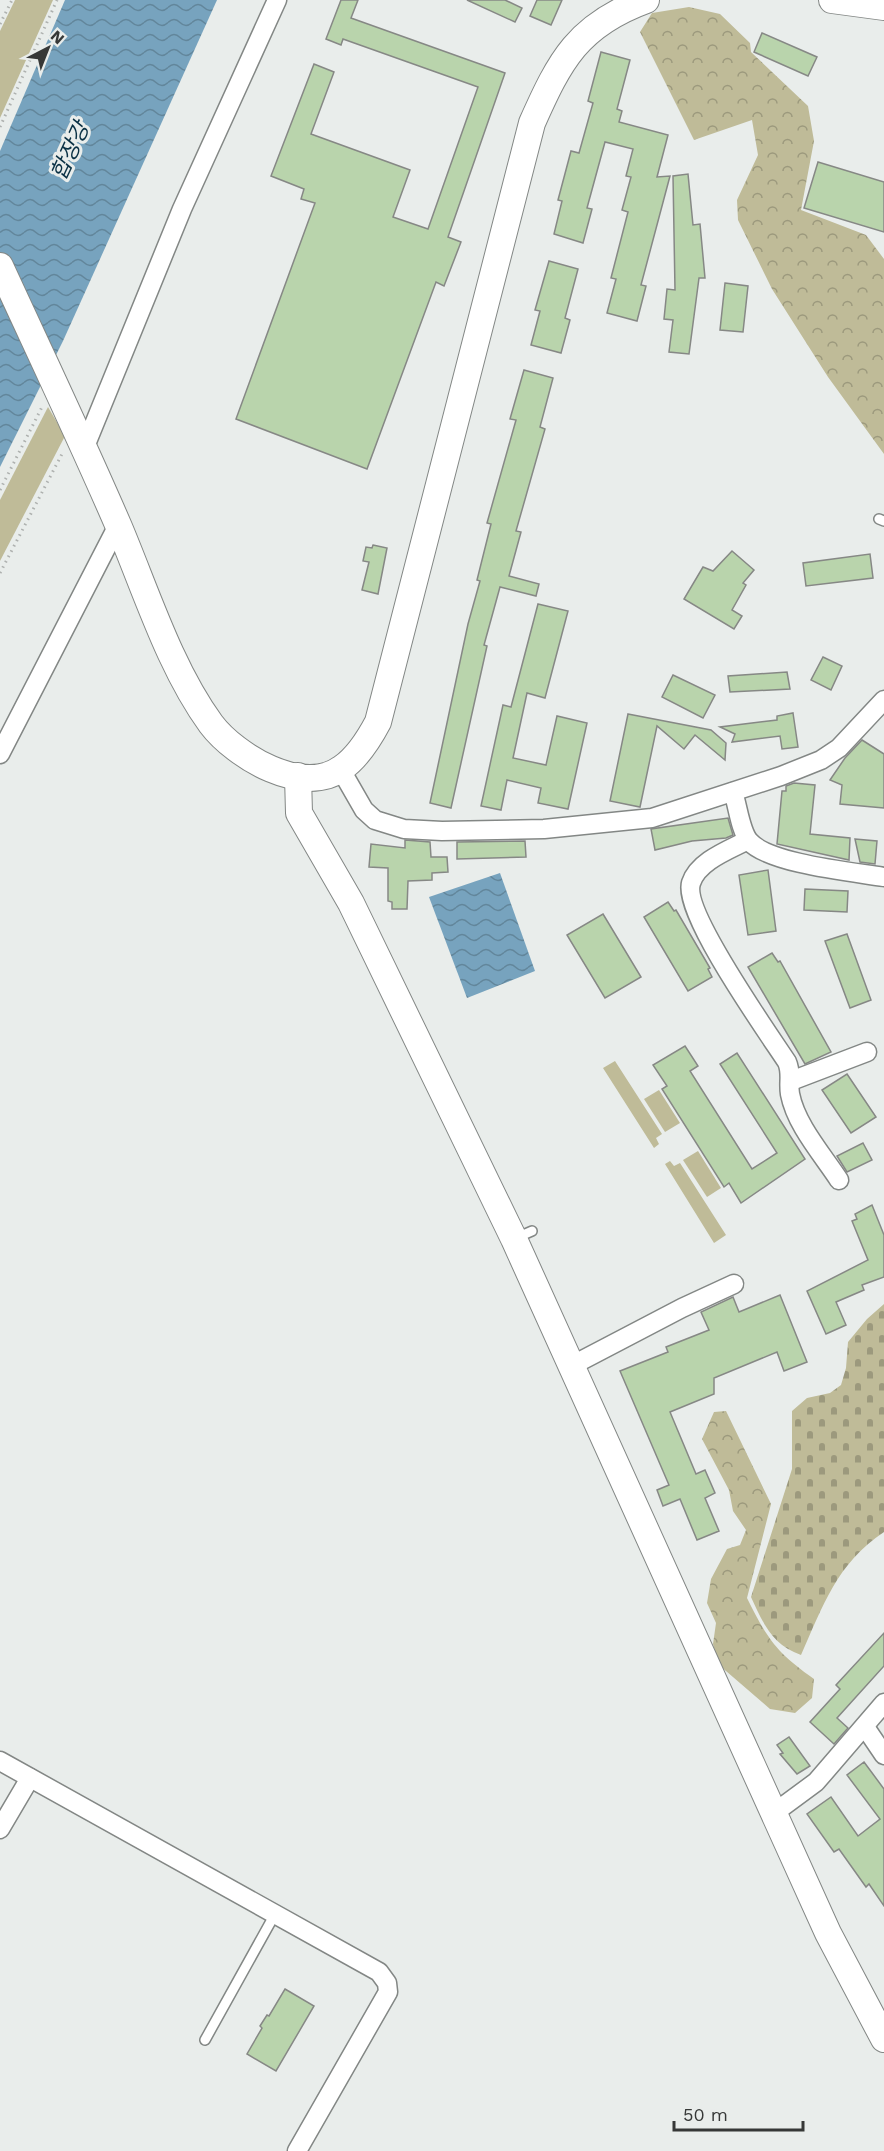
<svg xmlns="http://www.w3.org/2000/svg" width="884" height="2151" font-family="'Work Sans','Noto Sans KR',sans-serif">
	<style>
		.green { fill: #bfbb98 }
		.forest { fill: url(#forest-crowns) }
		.cemetery { fill: url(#cemetery-stones) }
		.water { fill: url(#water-waves) }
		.building { fill: #b9d4ac; stroke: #868885; stroke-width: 1.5 }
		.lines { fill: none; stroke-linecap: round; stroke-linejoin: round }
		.lane-casing { stroke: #838785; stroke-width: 12 }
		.street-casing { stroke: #838785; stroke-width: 21 }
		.secondary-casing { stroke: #838785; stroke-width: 28 }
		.path { stroke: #aeb1af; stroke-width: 3; stroke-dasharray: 1.5 4.5; stroke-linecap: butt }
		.lane { stroke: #fff; stroke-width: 9 }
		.street { stroke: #fff; stroke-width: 18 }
		.secondary { stroke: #fff; stroke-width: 26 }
		.labels { text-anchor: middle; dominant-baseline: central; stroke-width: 6; stroke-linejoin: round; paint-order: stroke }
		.water-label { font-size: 22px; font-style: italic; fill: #0a3145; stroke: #e9edeb }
	</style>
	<defs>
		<pattern id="forest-crowns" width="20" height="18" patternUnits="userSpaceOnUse" patternTransform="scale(1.5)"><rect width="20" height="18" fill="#bfbb98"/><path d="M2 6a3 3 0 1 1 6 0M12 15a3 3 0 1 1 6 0" fill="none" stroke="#9c997d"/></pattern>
		<pattern id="cemetery-stones" width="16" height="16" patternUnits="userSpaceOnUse" patternTransform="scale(1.5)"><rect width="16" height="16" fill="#bfbb98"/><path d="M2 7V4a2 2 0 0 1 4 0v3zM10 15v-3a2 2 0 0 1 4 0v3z" fill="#9c997d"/></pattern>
		<pattern id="water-waves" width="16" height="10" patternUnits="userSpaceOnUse" patternTransform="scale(1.5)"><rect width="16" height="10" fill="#77a3be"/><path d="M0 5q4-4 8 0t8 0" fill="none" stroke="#62869b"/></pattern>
	</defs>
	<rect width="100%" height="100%" fill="#e9edeb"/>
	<g class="green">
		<polygon points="15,0 53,0 0,118 0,31"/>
		<polygon points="48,407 65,436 0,561 0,500"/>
		<polygon points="615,1061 662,1134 656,1138 659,1144 654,1148 603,1068"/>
		<polygon points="659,1090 680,1123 665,1132 644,1099"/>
		<polygon points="698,1151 721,1188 707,1197 683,1160"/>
		<polygon points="670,1161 674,1166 680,1163 726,1235 714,1243 665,1164"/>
	</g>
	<g class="forest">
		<polygon points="689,7 720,14 750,43 751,52 808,106 814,141 801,210 866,235 884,259 884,454 828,377 772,289 738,220 737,200 758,155 752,120 694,140 640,32 652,13"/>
		<path d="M726,1411L771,1504L747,1598C768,1640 776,1652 814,1679L812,1698L795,1713L770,1709L719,1665L713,1644L716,1623L707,1603L711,1579L727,1549L740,1545L746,1530L733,1511L729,1490L702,1439L714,1412Z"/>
	</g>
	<path class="cemetery" d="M884,1304V1532C837,1563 823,1606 801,1655C772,1645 763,1623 751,1597L792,1469V1411L807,1398L830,1393L841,1385L846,1368L848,1342L867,1319Z"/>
	<g class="water">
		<polygon points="65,0 217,0 63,341 0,467 0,151"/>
		<polygon points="500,873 535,971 467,998 429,897"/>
	</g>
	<g class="building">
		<polygon points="341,0 358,0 351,18 505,73 448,237 461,242 444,286 436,282 367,469 236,419 315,203 301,199 304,189 271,176 314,64 334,72 311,134 410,170 393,217 428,229 478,87 343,39 341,45 326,39"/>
		<polygon points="467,0 505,0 522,8 515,22"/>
		<polygon points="537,0 562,0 551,25 530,16"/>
		<polygon points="762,33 817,57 808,76 754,52"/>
		<polygon points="601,52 630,60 617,109 622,111 619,122 668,135 657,177 670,176 641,285 646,286 637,321 607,313 616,279 611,278 628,212 622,210 631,177 626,176 633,149 605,142 587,208 592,209 583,243 554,234 562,201 558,200 571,151 579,153 593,103 588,101"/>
		<polygon points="818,162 884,182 884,232 804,208"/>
		<polygon points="688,174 693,225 700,224 705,278 699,278 689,354 669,352 673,320 664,319 667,289 675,290 673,176"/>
		<polygon points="549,261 578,269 565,318 570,320 561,353 531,345 540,311 535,310"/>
		<polygon points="725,283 748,286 743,332 720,330"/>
		<polygon points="524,370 553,378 540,427 545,429 516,531 521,532 509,576 539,584 536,596 500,587 484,645 487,646 451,808 430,803 468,624 480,581 477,580 491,524 487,523 516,420 510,419"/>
		<polygon points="373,545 387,548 378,594 362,590 369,562 363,561 366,547 372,548"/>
		<polygon points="732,551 754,570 743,583 746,585 732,610 742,616 734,629 684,599 703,567 713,571"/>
		<polygon points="870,554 873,578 806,586 803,563"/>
		<polygon points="538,604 568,611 545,698 527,693 513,758 546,765 557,716 587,723 568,809 538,803 541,788 507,780 501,810 481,806 503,705 511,707"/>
		<polygon points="823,657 842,666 831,690 811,680"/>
		<polygon points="787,672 790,689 730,692 728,676"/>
		<polygon points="673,675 715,695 703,718 662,697"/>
		<polygon points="793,713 798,747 782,749 780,736 732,742 735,734 720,727 777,720 777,716"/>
		<polygon points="628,714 711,730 726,743 725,760 695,735 684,749 657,726 640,807 610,801"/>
		<polygon points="862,740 884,754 884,808 840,804 842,785 830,780 845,758"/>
		<polygon points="794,783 815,785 810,834 850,838 849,860 777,844 782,791 786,791 786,786"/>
		<polygon points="728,818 733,835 726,838 692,841 655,850 651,829"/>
		<polygon points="855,839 877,841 875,864 860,862"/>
		<polygon points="405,840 430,842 431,857 447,857 448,872 432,873 432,880 408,881 407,909 392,909 392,902 388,901 388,868 369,867 371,844 405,848"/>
		<polygon points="525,841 526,857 457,859 457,842"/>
		<polygon points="768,870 776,931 748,935 739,875"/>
		<polygon points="805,889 848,891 847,912 804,910"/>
		<polygon points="668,902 674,911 676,910 710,968 708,969 712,977 688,991 644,917"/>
		<polygon points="603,914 641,977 605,998 567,935"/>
		<polygon points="847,934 871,1000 850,1008 825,941"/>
		<polygon points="772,953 778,962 780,961 831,1052 805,1064 748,967"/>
		<polygon points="685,1046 698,1066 690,1071 752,1169 777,1153 720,1064 737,1053 805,1159 741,1203 729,1183 724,1187 662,1089 667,1086 653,1065"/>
		<polygon points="847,1074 876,1117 851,1133 822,1090"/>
		<polygon points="863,1143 872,1160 847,1172 837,1156"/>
		<polygon points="872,1205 884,1235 884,1277 862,1285 864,1290 836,1302 846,1325 826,1334 807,1291 868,1260 852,1221 857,1219 855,1214"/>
		<polygon points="780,1295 807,1362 784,1371 777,1352 714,1378 714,1394 670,1412 696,1474 705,1470 715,1493 705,1498 719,1531 697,1540 680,1499 663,1506 657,1490 669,1485 620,1371 668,1352 666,1347 709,1330 701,1312 733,1297 739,1312"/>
		<polygon points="884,1633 884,1666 837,1718 848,1728 834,1744 810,1722 840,1689 836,1685"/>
		<polygon points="789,1737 810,1766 797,1774 780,1754 783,1753 777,1745"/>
		<polygon points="864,1762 884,1789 884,1906 869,1884 866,1887 839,1849 834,1852 807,1814 831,1797 858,1836 880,1819 847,1775"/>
		<polygon points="285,1989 314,2006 276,2071 247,2054 262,2028 260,2026 267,2015 269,2016"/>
	</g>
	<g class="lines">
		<defs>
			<g id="lane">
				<polyline points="879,519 884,521"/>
				<polyline points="516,1238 532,1231"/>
				<polyline points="205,2040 275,1914"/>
			</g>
			<g id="street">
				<polyline points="84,449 182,209 277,0"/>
				<polyline points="0,754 118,525"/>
				<polyline points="341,770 364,810 375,820 404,829 442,831 544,829 652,818 781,776 821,760 839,748 884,700"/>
				<path d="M733,792C738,806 740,830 749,841C769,864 854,872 884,877"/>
				<path d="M748,840C729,850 698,861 691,883C682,912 768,1033 787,1062C792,1073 788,1082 790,1094C796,1125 822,1154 839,1180"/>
				<polyline points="791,1081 867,1052"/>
				<polyline points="571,1366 682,1308 734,1284"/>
				<polyline points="865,1727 884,1755"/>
				<polyline points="0,1761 379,1972 387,1983 388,1992 297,2151"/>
				<polyline points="774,1813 816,1782 884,1703"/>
				<polyline points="0,1829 30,1778"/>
			</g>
			<g id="secondary">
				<polyline points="832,0 884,7"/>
				<path d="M0,266C40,353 81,439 119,527C146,591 170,668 211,724C235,756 303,797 342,768C358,757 369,739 378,722L532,123C560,60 578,25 646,0"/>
				<polyline points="298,776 299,813 351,903 514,1239 828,1933 884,2039"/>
			</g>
		</defs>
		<use href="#lane" class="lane-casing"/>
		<use href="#street" class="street-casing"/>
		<use href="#secondary" class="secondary-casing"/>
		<g class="path">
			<polyline points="0,24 12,0"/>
			<polyline points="0,127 57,0"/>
			<polyline points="0,490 42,407"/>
			<polyline points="0,573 63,452"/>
		</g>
		<use href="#lane" class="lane"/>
		<use href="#street" class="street"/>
		<use href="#secondary" class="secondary"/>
	</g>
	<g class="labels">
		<g class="water-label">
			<text transform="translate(70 151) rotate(-65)">합장강</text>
		</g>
	</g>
	<g transform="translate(48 48) rotate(42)" stroke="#e9edeb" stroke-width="4.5" paint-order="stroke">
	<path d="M0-4.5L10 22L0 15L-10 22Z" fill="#363837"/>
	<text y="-9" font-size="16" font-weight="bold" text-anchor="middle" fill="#363837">N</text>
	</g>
	<path d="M674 2121v9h129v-9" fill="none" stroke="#363837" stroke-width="3"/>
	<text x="683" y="2121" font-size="18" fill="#363837" stroke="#e9edeb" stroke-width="4.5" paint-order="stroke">50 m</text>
</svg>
